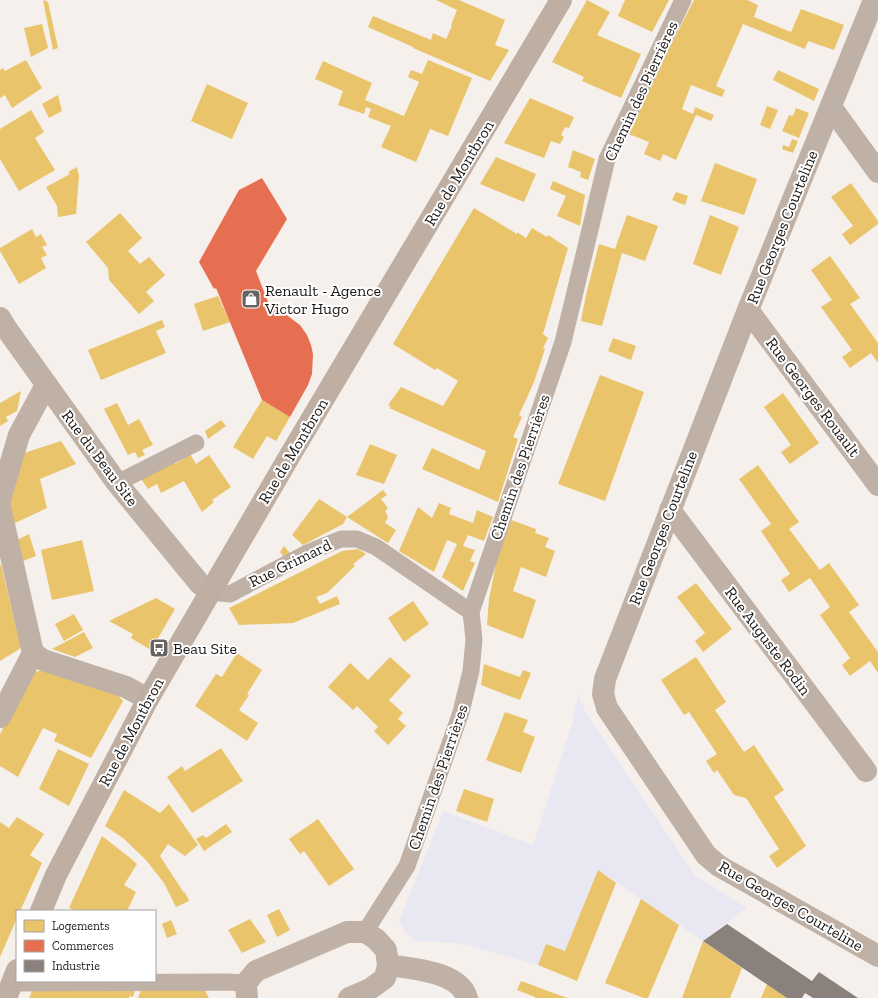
<svg xmlns="http://www.w3.org/2000/svg" width="878" height="998" font-family="'Zilla Slab',serif">
	<style>
		.green { fill: #e9e7f2 }
		.homes { fill: #e9c46a }
		.shops { fill: #e76f51 }
		.industry { fill: #8a817c }
		.lines { fill: none; stroke-linecap: round; stroke-linejoin: round }
		.lane { stroke: #c0b1a6; stroke-width: 17 }
		.street { stroke: #c0b1a6; stroke-width: 22 }
		.secondary { stroke: #bfafa3; stroke-width: 22 }
		.labels { text-anchor: middle; dominant-baseline: central; stroke-width: 4; stroke-linejoin: round; paint-order: stroke }
		.street-label { font-size: 16px; fill: #1c1816; stroke: #fff }
		.poi-label { font-size: 16px; fill: #1c1816; stroke: #fff; text-anchor: start }
	</style>
	<rect width="100%" height="100%" fill="#f6f0ec"/>
	<polygon class="green" points="578,694 586,713 695,875 747,908 703,941 598,870 565,951 546,944 538,965 458,943 415,941 405,932 399,922 443,811 533,845 573,721"/>
	<g class="homes">
		<polygon points="43,0 48,2 58,48 53,50"/>
		<polygon points="436,0 459,0 505,20 495,45 509,50 490,81 413,48 413,47 368,27 373,16 431,40 433,33 446,39 452,26 451,25 457,10"/>
		<polygon points="587,0 610,12 597,35 641,54 621,98 582,81 584,77 552,62"/>
		<polygon points="625,0 669,0 652,32 618,16"/>
		<polygon points="694,0 747,0 758,5 754,17 791,32 801,9 844,25 834,50 808,41 805,49 743,24 716,86 725,90 722,97 691,85 682,109 693,114 695,107 714,115 711,121 696,115 676,160 663,154 660,161 644,154 649,142 629,134 645,95"/>
		<polygon points="42,24 48,48 31,57 24,28"/>
		<polygon points="26,60 42,88 12,108 5,95 0,98 0,70 3,68 5,71"/>
		<polygon points="428,60 472,78 448,136 430,129 416,162 381,147 391,126 368,117 371,109 366,107 364,114 338,105 343,91 315,79 323,61 372,83 365,100 404,116 419,82 408,77 411,70 422,74"/>
		<polygon points="778,70 819,89 814,101 773,80"/>
		<polygon points="207,84 248,103 232,139 191,121"/>
		<polygon points="58,95 62,111 49,118 42,104"/>
		<polygon points="530,98 574,117 569,128 565,127 561,135 564,137 560,144 551,141 544,158 504,143"/>
		<polygon points="767,106 778,110 770,129 760,125"/>
		<polygon points="796,108 809,113 799,138 782,131 789,115 793,116"/>
		<polygon points="31,110 44,132 35,138 55,170 19,191 0,159 0,129"/>
		<polygon points="792,139 798,141 793,153 782,149 783,145 789,147"/>
		<polygon points="573,150 595,159 588,180 580,177 581,172 568,167"/>
		<polygon points="496,157 536,174 524,202 480,184"/>
		<polygon points="715,163 757,179 744,215 701,201"/>
		<polygon points="77,167 79,176 76,214 58,217 57,206 46,187 70,174 68,172"/>
		<polygon points="553,181 585,195 580,226 557,216 566,196 550,189"/>
		<polygon points="851,183 878,221 878,224 850,245 842,234 853,226 831,197"/>
		<polygon points="676,192 688,196 685,205 672,200"/>
		<polygon points="474,208 517,234 517,232 526,238 532,228 547,237 548,235 568,248 543,334 548,338 543,348 545,349 534,382 519,415 522,417 513,437 518,439 498,502 422,469 432,448 479,470 486,451 389,408 391,407 388,405 401,387 443,406 458,381 437,368 435,370 393,344"/>
		<polygon points="120,213 142,238 128,251 140,264 149,257 165,275 146,292 154,301 139,314 109,280 108,268 86,242"/>
		<polygon points="627,215 658,226 645,261 622,253 602,326 581,321 586,295 599,244 615,249"/>
		<polygon points="710,215 739,227 721,275 693,264"/>
		<polygon points="32,229 36,237 41,234 47,245 42,247 47,255 41,258 46,268 19,284 0,251 0,248"/>
		<polygon points="830,256 860,298 850,304 878,343 878,363 871,353 850,368 842,357 852,350 821,307 832,300 811,270"/>
		<polygon points="218,296 230,322 203,331 194,304"/>
		<polygon points="162,320 165,327 156,331 166,353 101,380 88,350"/>
		<polygon points="613,338 636,346 631,360 608,351"/>
		<polygon points="600,375 644,392 605,501 558,484"/>
		<polygon points="21,391 17,411 6,417 8,421 0,426 0,403"/>
		<polygon points="783,393 819,443 790,464 781,452 791,445 764,407"/>
		<polygon points="262,400 290,417 276,441 267,436 253,459 233,447"/>
		<polygon points="117,403 128,425 139,419 153,445 142,450 145,455 138,458 135,452 128,455 104,409"/>
		<polygon points="221,420 226,426 208,439 205,431"/>
		<polygon points="61,441 76,464 40,479 47,508 13,524 8,502 21,454"/>
		<polygon points="370,444 397,455 384,484 356,475"/>
		<polygon points="190,454 196,464 209,455 231,487 212,500 214,502 202,512 184,481 161,493 157,484 148,489 141,479 174,462 175,464"/>
		<polygon points="758,465 799,522 789,529 820,570 829,563 859,605 849,612 878,652 878,673 870,661 850,676 842,665 850,658 820,615 830,607 810,578 789,592 781,580 790,574 761,531 771,524 739,479"/>
		<polygon points="383,490 387,495 381,499 388,508 385,511 388,517 385,523 396,530 388,543 347,517"/>
		<polygon points="319,499 347,517 343,524 303,545 292,535"/>
		<polygon points="439,503 451,508 449,514 473,523 477,510 493,517 484,541 468,535 463,546 475,550 470,561 475,563 463,591 442,577 457,544 447,540 434,572 399,551 418,507 432,518"/>
		<polygon points="511,520 536,529 535,533 549,538 545,547 555,551 546,577 521,567 513,591 536,600 523,639 487,625 489,599 497,559"/>
		<polygon points="29,534 36,556 23,561 17,540"/>
		<polygon points="82,540 94,591 52,600 41,550"/>
		<polygon points="284,546 290,553 283,556 280,552"/>
		<polygon points="358,549 366,554 353,564 355,566 327,593 316,597 320,604 337,596 340,604 293,623 239,625 229,608 342,551"/>
		<polygon points="1,564 21,648 0,661 0,565"/>
		<polygon points="696,583 732,629 703,652 695,641 705,633 677,597"/>
		<polygon points="156,598 175,609 151,650 131,638 133,634 109,621"/>
		<polygon points="413,601 429,624 404,642 388,618"/>
		<polygon points="74,614 83,630 64,641 55,624"/>
		<polygon points="84,632 93,648 75,657 52,649"/>
		<polygon points="237,653 262,670 247,694 249,695 239,710 258,723 247,741 195,706 216,674 222,677"/>
		<polygon points="390,657 411,676 389,700 403,713 398,719 406,726 388,745 374,731 378,727 357,706 353,710 328,687 350,663 368,680"/>
		<polygon points="696,657 726,702 715,710 744,752 754,745 784,790 774,797 806,846 777,868 769,856 779,849 746,798 734,795 717,770 714,773 706,761 717,754 689,712 684,715 661,680"/>
		<polygon points="484,664 520,677 523,670 531,673 520,700 481,685"/>
		<polygon points="44,670 118,695 123,701 91,758 54,741 57,734 43,728 18,777 0,766 0,734 30,673"/>
		<polygon points="505,712 528,720 523,732 535,737 521,773 486,760"/>
		<polygon points="221,748 243,781 192,813 167,777 182,766 185,771"/>
		<polygon points="58,749 89,764 69,806 39,789"/>
		<polygon points="464,789 494,799 487,822 456,811"/>
		<polygon points="124,790 160,813 169,804 198,845 185,856 168,844 160,856 184,893 185,892 189,901 176,907 164,883 146,860 123,838 105,826"/>
		<polygon points="17,817 44,834 30,855 42,863 20,911 17,911 17,918 0,957 0,822 9,828"/>
		<polygon points="318,819 354,869 329,886 304,851 300,854 289,839"/>
		<polygon points="226,824 232,832 204,851 196,839 203,835 206,838"/>
		<polygon points="102,836 129,857 137,864 124,885 136,892 127,911 77,911 69,908"/>
		<polygon points="598,870 616,883 577,981 538,965 546,944 565,951"/>
		<polygon points="641,899 679,925 648,998 644,998 605,983"/>
		<polygon points="279,909 290,930 277,937 267,915"/>
		<polygon points="250,919 266,942 242,953 228,930"/>
		<polygon points="171,920 177,934 167,938 162,924"/>
		<polygon points="703,941 742,968 730,998 682,998"/>
		<polygon points="521,981 559,995 568,998 535,998 535,997 517,990"/>
		<polygon points="767,984 787,998 761,998"/>
		<polygon points="136,987 133,997 129,996 129,998 29,998 32,991"/>
		<polygon points="142,987 204,989 209,998 138,998"/>
	</g>
	<polygon class="shops" points="262,178 287,219 256,271 270,307 280,310 300,325 307,335 311,345 313,354 312,374 308,385 290,417 262,400 216,288 214,289 199,262 239,190"/>
	<polygon class="industry" points="727,924 812,981 819,972 858,998 813,998 805,993 802,998 787,998 703,941"/>
	<g class="lines">
		<g class="lane">
			<polyline points="117,483 196,443"/>
			<polyline points="210,592 230,594 309,552 341,539 357,539 376,547 471,612"/>
			<polyline points="365,932 407,866 461,712 471,671 474,640 471,612 563,342 607,159 683,0"/>
			<polyline points="12,983 227,982 246,983"/>
		</g>
		<g class="street">
			<polyline points="874,0 748,310 605,679 603,694 607,708 706,855 719,866 878,956"/>
			<polyline points="831,107 878,172"/>
			<polyline points="748,310 878,485"/>
			<polyline points="0,318 6,328 117,483 200,584 210,592"/>
			<polyline points="0,499 19,435 46,385"/>
			<polyline points="0,507 33,653 43,660 126,687 148,699"/>
			<polyline points="670,510 866,771"/>
			<polyline points="0,717 33,653"/>
			<path d="M388,965C412,969 459,971 467,998"/>
			<polyline points="247,998 246,983 256,971 347,932 365,932 376,939 386,950 388,965 385,978 370,989 349,998"/>
		</g>
		<g class="secondary">
			<polyline points="41,911 56,875 148,699 289,457 561,0"/>
			<polyline points="6,998 17,970"/>
		</g>
	</g>
	<defs>
		<symbol id="shop-square" viewBox="-11 -11 22 22"><rect x="-9" y="-9" width="18" height="18" rx="4" fill="#686461" stroke="#fff"/><path d="M-5-2.5h2.3a2.7 3.5 0 0 1 5.4 0H5L5.5 6h-11ZM-1.5-2.5h3a1.5 2.3 0 0 0-3 0Z" fill="#fff"/></symbol>
		<symbol id="bus-square" viewBox="-11 -11 22 22"><rect x="-9" y="-9" width="18" height="18" rx="4" fill="#686461" stroke="#fff"/><path d="M-5-6H5V4H4V6H2V4H-2V6H-4V4H-5ZM-3.5-4V0h7V-4ZM-3.5 1.2v1.5H-2V1.2ZM2 1.2v1.5H3.5V1.2Z" fill="#fff"/></symbol>
	</defs>
	<g fill-rule="evenodd">
		<use href="#shop-square" x="240" y="288" width="22" height="22"/>
		<use href="#bus-square" x="148" y="637" width="22" height="22"/>
	</g>
	<g class="labels">
		<g class="street-label">
			<text transform="translate(641 91) rotate(-65)">Chemin des Pierrières</text>
			<text transform="translate(459 173) rotate(-59)">Rue de Montbron</text>
			<text transform="translate(782 227) rotate(-68)">Rue Georges Courteline</text>
			<text transform="translate(813 397) rotate(53)">Rue Georges Rouault</text>
			<text transform="translate(293 451) rotate(-59)">Rue de Montbron</text>
			<text transform="translate(100 458) rotate(53)">Rue du Beau Site</text>
			<text transform="translate(520 467) rotate(-71)">Chemin des Pierrières</text>
			<text transform="translate(663 528) rotate(-69)">Rue Georges Courteline</text>
			<text transform="translate(290 563) rotate(-26)">Rue Grimard</text>
			<text transform="translate(768 641) rotate(53)">Rue Auguste Rodin</text>
			<text transform="translate(131 732) rotate(-62)">Rue de Montbron</text>
			<text transform="translate(438 777) rotate(-71)">Chemin des Pierrières</text>
			<text transform="translate(791 906) rotate(30)">Rue Georges Courteline</text>
		</g>
		<g class="poi-label">
			<text x="265" y="290">Renault - Agence<tspan x="265" dy="18">Victor Hugo</tspan></text>
			<text x="173" y="648">Beau Site</text>
		</g>
	</g>
	<rect x="16" y="910" width="140" height="72" fill="#ffffff" stroke="#a4a3a2"/>
	<rect x="24" y="920" width="20" height="12" fill="#e9c46a" stroke="#a4a3a2"/>
	<text x="52" y="930" font-size="12" fill="#1c1816">Logements</text>
	<rect x="24" y="940" width="20" height="12" fill="#e76f51" stroke="#a4a3a2"/>
	<text x="52" y="950" font-size="12" fill="#1c1816">Commerces</text>
	<rect x="24" y="960" width="20" height="12" fill="#8a817c" stroke="#a4a3a2"/>
	<text x="52" y="970" font-size="12" fill="#1c1816">Industrie</text>
</svg>
